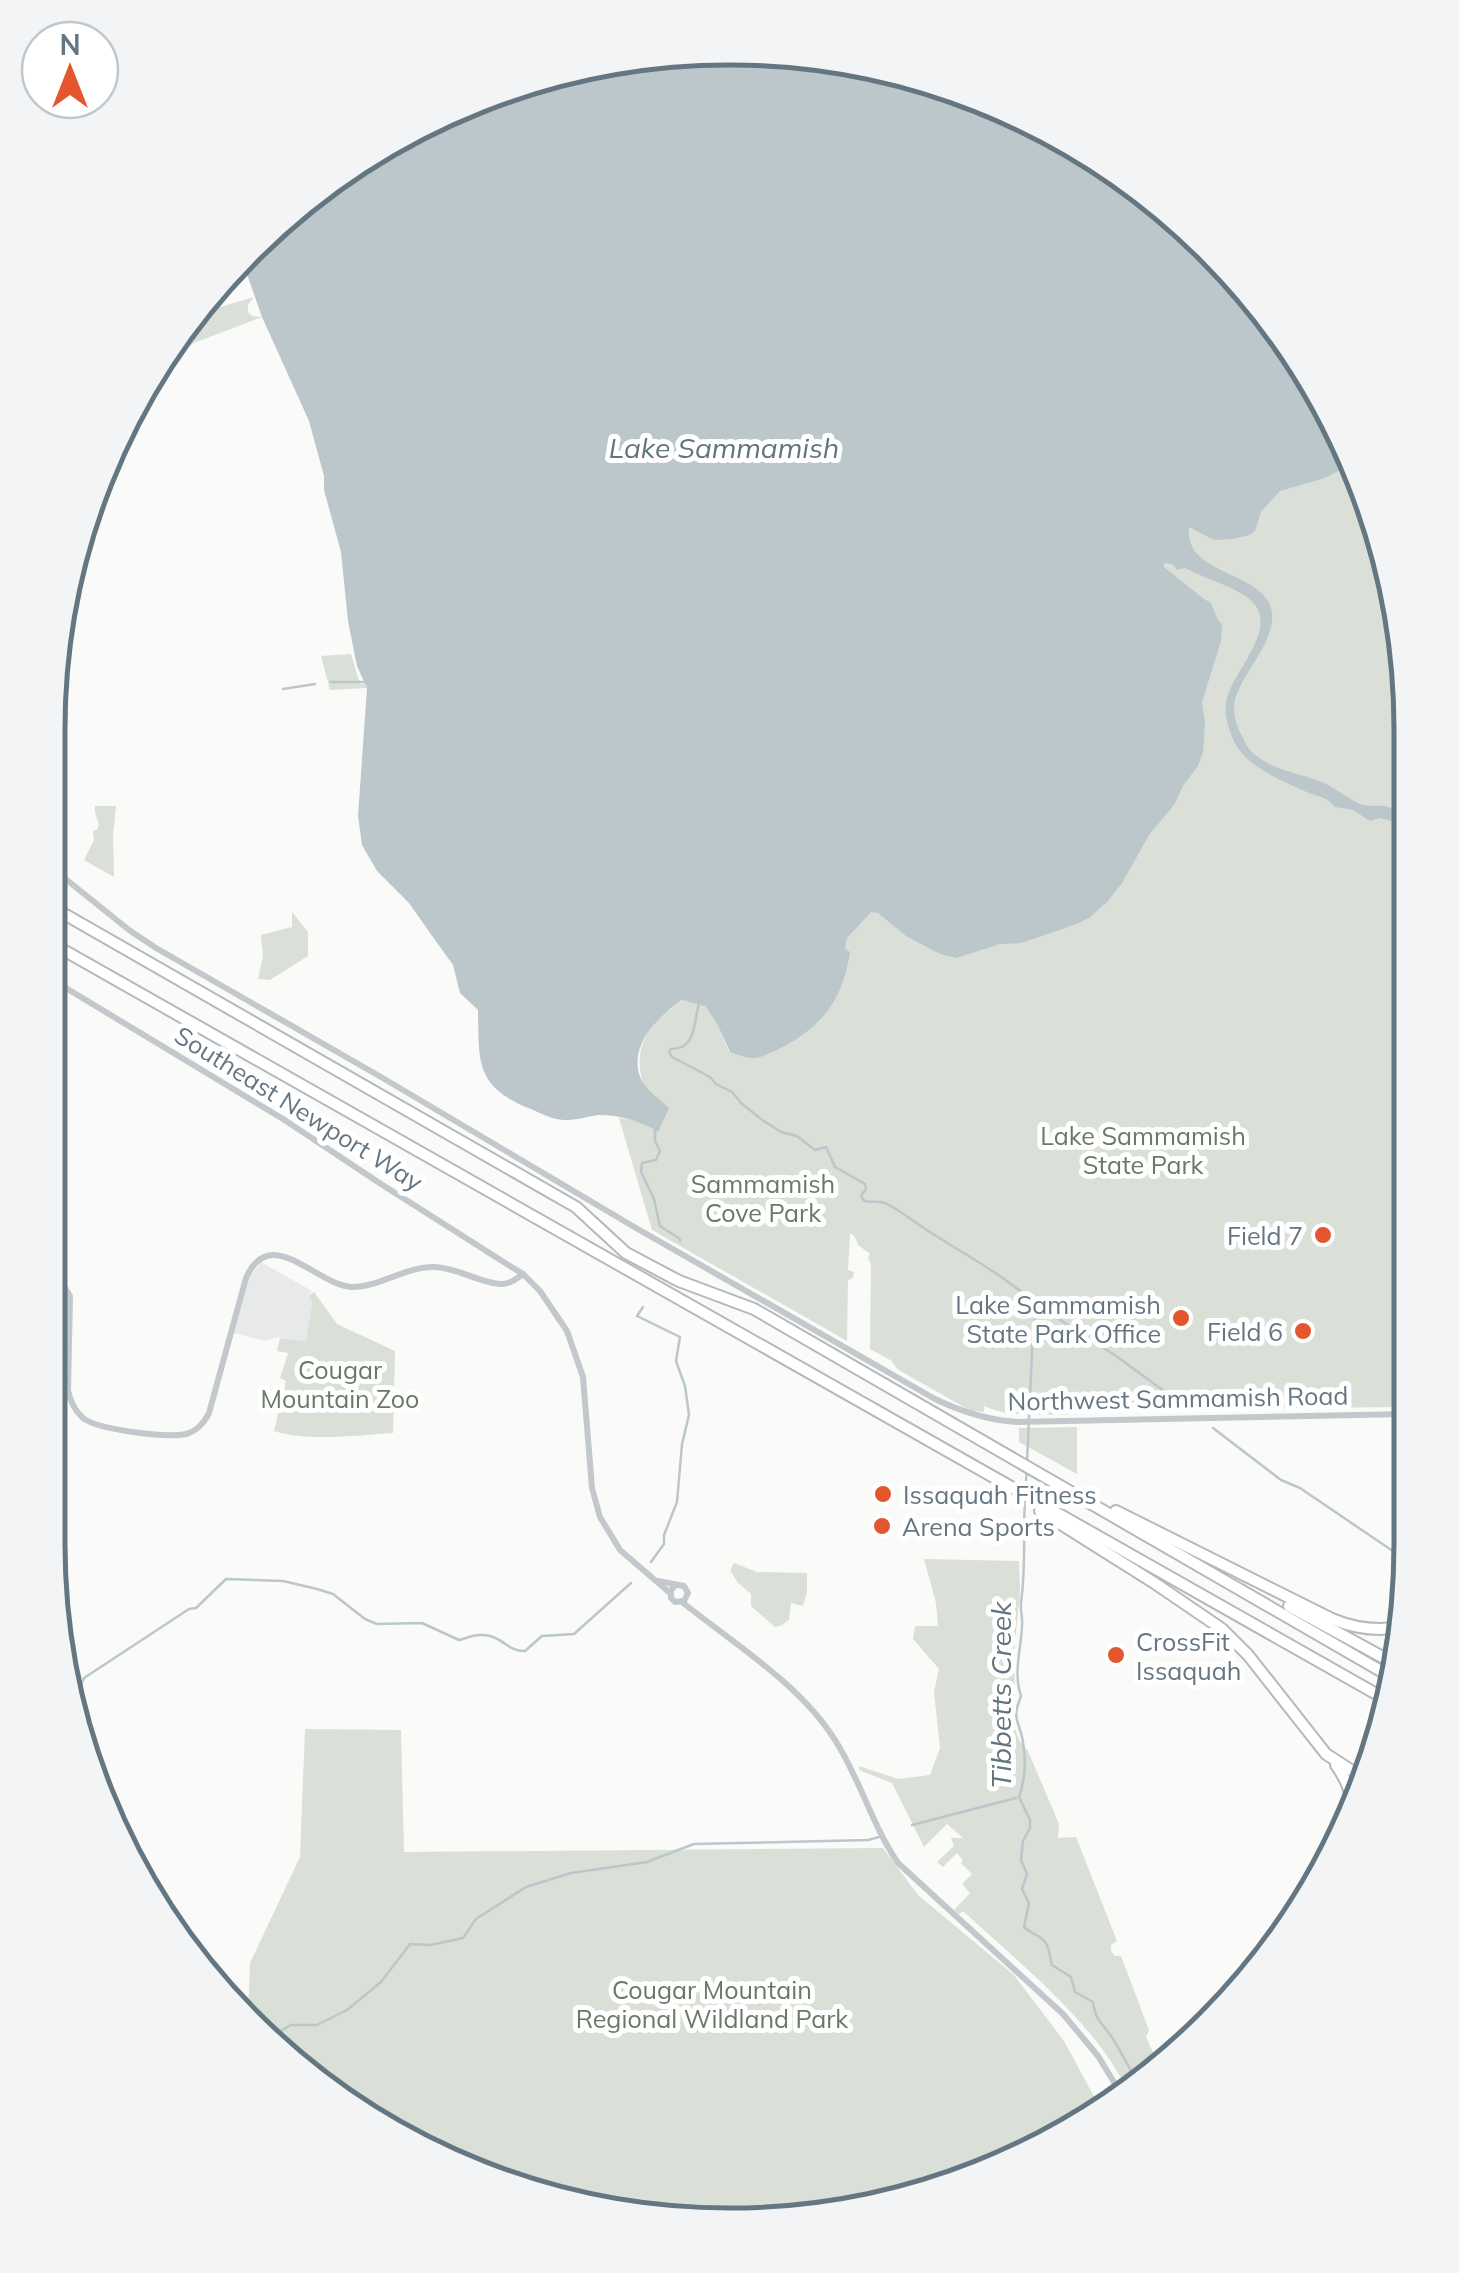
<svg xmlns="http://www.w3.org/2000/svg" width="1459" height="2273" font-family="Mulish,sans-serif">
	<style>
		.built { fill: #e8e9e9 }
		.green { fill: #dadfd7 }
		.water { fill: #bbc7cb }
		.lines { fill: none; stroke-linecap: round; stroke-linejoin: round }
		.stream { stroke: #bbc7cb; stroke-width: 2.5 }
		.motorway-casing { stroke: #b4b9bd; stroke-width: 14 }
		.tertiary { stroke: #c3c8cc; stroke-width: 6 }
		.motorway { stroke: #fff; stroke-width: 10 }
		.poi-dot { fill: #e4572e; stroke: #fff; stroke-width: 4 }
		.labels { text-anchor: middle; dominant-baseline: central; stroke-width: 10; stroke-linejoin: round; paint-order: stroke }
		.street-label { font-size: 25px; fill: #657683; stroke: #fff }
		.park-label { font-size: 25px; fill: #687a64; stroke: #fff }
		.poi-label { font-size: 25px; fill: #657683; stroke: #fff; text-anchor: end }
		.water-label { font-size: 28px; font-style: italic; fill: #60757c; stroke: #fff }
		.rim { fill: none; stroke: #657683; stroke-width: 5 }
	</style>
	<rect width="100%" height="100%" fill="#fafaf8"/>
	<polygon class="built" points="261,1262 312,1291 309,1294 312,1304 306,1341 277,1337 266,1341 234,1333 249,1278"/>
	<g class="green">
		<polygon points="254,297 248,305 248,312 252,316 262,317 194,343 155,372 193,315"/>
		<path d="M1345,438L1388,554L1410,685L1407,1407L1082,1410H1077L1078,1414C1047,1414 1013,1419 984,1406V1412L971,1411L897,1369L892,1361L870,1349L871,1265L868,1258L870,1254L858,1245L855,1237L850,1233L848,1270L854,1272L853,1278L848,1280L847,1341L652,1230L619,1118L641,1121L658,1131C638,1071 621,1042 683,1000L704,1005L717,1024L729,1052L1105,541L1108,528Z"/>
		<polygon points="56,632 70,635 64,706 53,711 53,640"/>
		<polygon points="351,654 360,684 365,684 367,688 330,690 321,656"/>
		<polygon points="95,806 116,806 113,836 114,877 84,860 94,840 93,831 97,830 99,825 95,812"/>
		<polygon points="292,912 308,932 308,956 270,980 258,979 263,957 261,935 292,927"/>
		<path d="M314,1292L337,1324L395,1351L393,1433C360,1435 306,1442 274,1431L286,1381L280,1378L288,1353L277,1351L280,1338L306,1341L312,1304L309,1295Z"/>
		<polygon points="1077,1427 1077,1474 1019,1442 1019,1428"/>
		<path d="M924,1559L1019,1561L1020,1592L1014,1654L1015,1702L1012,1721L1019,1740L1028,1751L1059,1824L1058,1838L1076,1837L1117,1941L1111,1945V1951L1115,1956H1121L1149,2030L1146,2037L1159,2066L1129,2093C1096,2023 1019,1963 963,1911L959,1914L954,1910L970,1893L962,1884L972,1874L961,1863L963,1860L957,1853L943,1867L937,1862L954,1846L951,1838H963L947,1824L924,1847L892,1783L859,1770V1766L898,1779L930,1775L940,1748L934,1692L939,1669L913,1639L915,1626H938L936,1603Z"/>
		<polygon points="734,1563 757,1572 807,1573 807,1592 803,1606 791,1603 789,1620 782,1625 775,1627 751,1606 751,1594 738,1583 730,1570"/>
		<polygon points="305,1729 401,1730 404,1852 883,1848 918,1895 1014,1975 1064,2041 1103,2113 907,2202 685,2224 510,2189 315,2085 248,2014 250,1963 300,1857"/>
	</g>
	<path class="water" d="M684,49L818,53L948,84L1070,139L1179,216L1270,314L1341,427L1354,463L1325,478L1280,491L1261,512L1255,531L1249,535L1233,539L1214,540L1189,527C1184,572 1251,571 1268,601C1287,635 1236,675 1234,707C1234,718 1237,727 1242,736C1245,743 1249,750 1255,755C1277,772 1302,773 1326,784C1337,790 1348,798 1358,803C1368,808 1379,804 1388,807C1396,809 1403,814 1409,816V826L1380,818L1370,821L1353,810L1335,807C1327,797 1320,797 1309,793C1284,782 1246,767 1234,741C1229,730 1224,715 1226,703C1229,673 1285,626 1248,598C1229,584 1205,579 1185,568L1177,570L1172,564L1164,563V567L1204,599L1211,603L1218,620L1222,624L1221,641L1202,702L1205,724L1203,752L1198,766L1183,786L1174,805L1149,835L1122,883L1107,902L1089,918L1074,925L1021,943L1000,944L956,958L940,954L906,936L878,913L871,912L847,938L845,949L850,952C843,998 824,1025 783,1047C775,1051 762,1058 753,1058C746,1058 736,1054 730,1052L717,1024L705,1006L682,1000C658,1017 627,1046 641,1079C646,1090 661,1100 669,1108L658,1132C641,1121 620,1115 599,1115C588,1116 578,1120 568,1120C555,1121 542,1114 531,1109C475,1087 479,1063 478,1010L460,993L453,965L430,933L409,903L377,871L362,845L358,816L367,688L357,666L348,621L341,552L324,490V476L309,421L262,317L241,257L314,189L427,118L552,71Z"/>
	<g class="lines">
		<g class="stream">
			<polyline points="331,682 364,682"/>
			<polyline points="283,689 315,684"/>
			<polyline points="53,704 60,705"/>
			<path d="M699,1004C693,1023 697,1049 671,1049L669,1052L672,1057L710,1077L716,1084L732,1092L741,1103L761,1119L781,1132L797,1136L815,1150L826,1147L835,1167L865,1184L866,1189L861,1196L864,1201C872,1203 879,1200 887,1204C903,1212 918,1225 933,1234C969,1257 1005,1276 1037,1305L1033,1332L1027,1461"/>
			<polyline points="655,1127 655,1141 660,1151 656,1160 642,1163 641,1172 654,1199 660,1226 680,1239 680,1241"/>
			<polyline points="643,1307 637,1316 680,1337 676,1361 685,1386 689,1415 682,1444 677,1502 664,1535 664,1544 651,1562"/>
			<polyline points="1051,1314 1116,1356 1186,1407"/>
			<polyline points="1213,1428 1281,1480 1300,1488 1406,1560"/>
			<polyline points="1025,1491 1027,1469"/>
			<path d="M1025,1499C1023,1534 1026,1569 1021,1602C1020,1610 1023,1618 1022,1626C1021,1650 1013,1673 1021,1696C1011,1722 1019,1718 1023,1742C1026,1760 1025,1780 1019,1797L1030,1820V1828L1023,1841L1021,1860L1027,1874L1022,1889L1029,1903L1024,1927C1030,1933 1036,1934 1042,1939C1050,1945 1049,1956 1052,1965L1071,1977L1075,1992L1093,2002C1096,2023 1103,2023 1113,2039C1122,2054 1131,2069 1138,2085"/>
			<path d="M75,1709L77,1695L84,1678L189,1609L196,1608L226,1579L283,1581L317,1589L333,1594L365,1619L377,1624L422,1623L459,1640C470,1637 481,1632 493,1637C506,1642 510,1651 525,1651L542,1636L574,1634L631,1583"/>
			<polyline points="912,1825 1016,1798"/>
			<polyline points="270,2037 291,2025 317,2025 347,2010 381,1982 410,1944 431,1945 463,1938 476,1919 526,1887 571,1873 647,1862 694,1844 868,1840 879,1837"/>
		</g>
		<defs>
			<g id="motorway">
				<polyline points="52,907 576,1207 626,1253 679,1281 754,1309 1393,1678"/>
				<polyline points="51,943 1387,1700"/>
				<polyline points="1040,1511 1153,1582 1222,1629 1248,1655 1326,1754 1366,1780"/>
				<path d="M1116,1511L1332,1619C1356,1629 1380,1632 1406,1626"/>
				<polyline points="1289,1606 1397,1665"/>
				<path d="M1334,1846C1339,1805 1366,1808 1336,1765"/>
			</g>
		</defs>
		<use href="#motorway" class="motorway-casing"/>
		<g class="tertiary">
			<path d="M52,868L129,930L156,948L381,1077L636,1228L935,1399C962,1412 987,1420 1017,1422L1407,1414"/>
			<polyline points="51,979 283,1119 381,1184 502,1261 523,1274 540,1291 567,1331 583,1377 592,1488 600,1517 620,1550 670,1593"/>
			<path d="M49,1277L62,1283L70,1296L68,1390C70,1401 74,1410 83,1418C98,1430 167,1438 186,1434C197,1431 204,1423 209,1413L246,1278C271,1222 317,1286 352,1287C380,1287 406,1266 435,1267C459,1268 482,1284 502,1284C510,1284 516,1279 523,1274"/>
			<polyline points="658,1581 684,1586 688,1593 684,1601 675,1602 671,1598 671,1590 675,1586"/>
			<path d="M682,1602C733,1643 800,1684 835,1740C860,1779 872,1825 898,1863L1063,2014L1098,2056L1123,2097"/>
		</g>
		<use href="#motorway" class="motorway"/>
	</g>
	<g class="poi-dot">
		<circle cx="1323" cy="1235" r="10"/>
		<circle cx="1181" cy="1318" r="10"/>
		<circle cx="1303" cy="1331" r="10"/>
		<circle cx="883" cy="1494" r="10"/>
		<circle cx="882" cy="1526" r="10"/>
		<circle cx="1116" cy="1655" r="10"/>
	</g>
	<g class="labels">
		<g class="street-label">
			<text transform="translate(299 1108) rotate(32)">Southeast Newport Way</text>
			<text transform="translate(1178 1398) rotate(-1)">Northwest Sammamish Road</text>
		</g>
		<g class="park-label">
			<text x="1143" y="1135">Lake Sammamish<tspan x="1143" dy="29">State Park</tspan></text>
			<text x="763" y="1183">Sammamish<tspan x="763" dy="29">Cove Park</tspan></text>
			<text x="340" y="1369">Cougar<tspan x="340" dy="29">Mountain Zoo</tspan></text>
			<text x="712" y="1989">Cougar Mountain<tspan x="712" dy="29">Regional Wildland Park</tspan></text>
		</g>
		<g class="poi-label">
			<text x="1303" y="1235">Field 7</text>
			<text x="1161" y="1304">Lake Sammamish<tspan x="1161" dy="29">State Park Office</tspan></text>
			<text x="1283" y="1331">Field 6</text>
			<text x="903" y="1494" text-anchor="start">Issaquah Fitness</text>
			<text x="902" y="1526" text-anchor="start">Arena Sports</text>
			<text x="1136" y="1641" text-anchor="start">CrossFit<tspan x="1136" dy="29">Issaquah</tspan></text>
		</g>
		<g class="water-label">
			<text x="724" y="447">Lake Sammamish</text>
			<text transform="translate(1000 1695) rotate(-90)">Tibbetts Creek</text>
		</g>
	</g>
	<path d="M0 0H1459V2273H0ZM729 65H730A664 664 0 0 1 1394 729V1544A664 664 0 0 1 730 2208H729A664 664 0 0 1 65 1544V729A664 664 0 0 1 729 65Z" fill="#f3f4f5" fill-rule="evenodd"/>
	<path class="rim" d="M729 65H730A664 664 0 0 1 1394 729V1544A664 664 0 0 1 730 2208H729A664 664 0 0 1 65 1544V729A664 664 0 0 1 729 65Z"/>
	<g transform="translate(70 70)"><circle r="48" fill="#ffffff" stroke="#c1c8cd" stroke-width="2.5"/>
	<path d="M0-8L18 38L0 25L-18 38Z" fill="#e4572e"/>
	<text y="-15" font-size="28" font-weight="bold" text-anchor="middle" fill="#657683">N</text>
	</g>
</svg>
